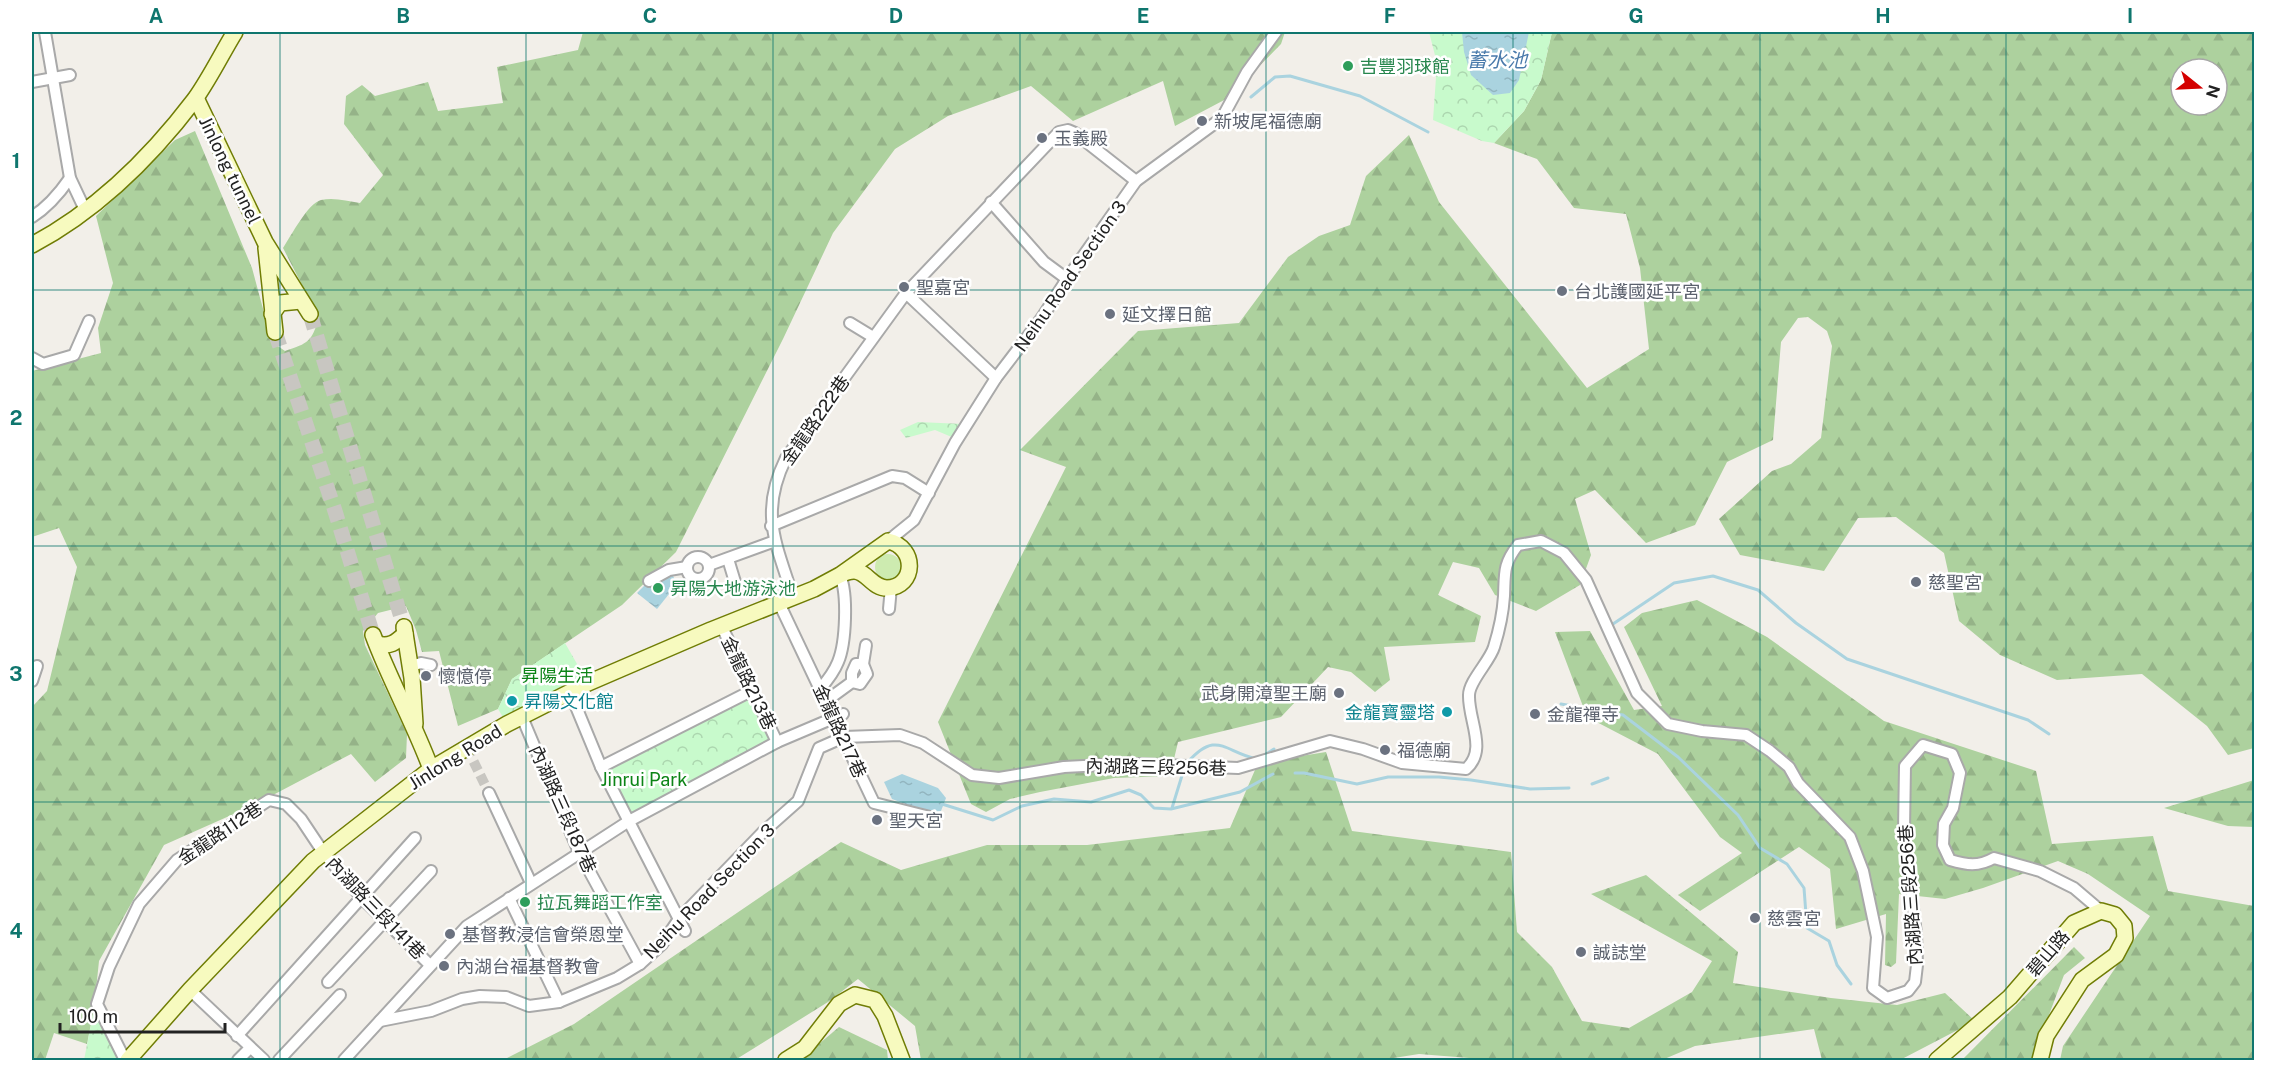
<svg xmlns="http://www.w3.org/2000/svg" width="2286" height="1092" font-family="'Public Sans','Noto Sans TC',sans-serif">
	<style>
		.grass { fill: #cdebb0 }
		.forest { fill: url(#forest-firs); fill-rule: evenodd }
		.park { fill: url(#park-crowns) }
		.water { fill: url(#water-ripples) }
		.lines { fill: none; stroke-linecap: round; stroke-linejoin: round }
		.stream { stroke: #aad3df; stroke-width: 3 }
		.street-tunnel { stroke: #c8c6c1; stroke-width: 10; stroke-dasharray: 10 5; stroke-linecap: butt }
		.secondary-tunnel { stroke: #c8c6c1; stroke-width: 15; stroke-dasharray: 15 8; stroke-linecap: butt }
		.street-casing { stroke: #a9a9a9; stroke-width: 14 }
		.secondary-casing { stroke: #707d05; stroke-width: 18 }
		.street { stroke: #fff; stroke-width: 10 }
		.secondary { stroke: #f7fabf; stroke-width: 15 }
		.grid { fill: none; stroke: #0f766e; stroke-width: 1.5; stroke-opacity: 0.55 }
		.leisure-dot { fill: #2e9e5b; stroke: #fff; stroke-width: 2 }
		.worship-dot { fill: #6b7280; stroke: #fff; stroke-width: 2 }
		.culture-dot { fill: #0f9aa8; stroke: #fff; stroke-width: 2 }
		.labels { text-anchor: middle; dominant-baseline: central; stroke-width: 5; stroke-linejoin: round; paint-order: stroke }
		.leisure-label { font-size: 18px; fill: #27864d; stroke: #fff; text-anchor: start }
		.worship-label { font-size: 18px; fill: #5b616d; stroke: #fff; text-anchor: start }
		.street-label { font-size: 18px; fill: #222; stroke: #fff }
		.park-label { font-size: 18px; fill: #0c8416; stroke: #fff }
		.culture-label { font-size: 18px; fill: #0d838f; stroke: #fff; text-anchor: start }
		.water-label { font-size: 20px; font-style: italic; fill: #4a7aab; stroke: #fff }
		.neatline { fill: none; stroke: #0f766e; stroke-width: 2 }
		.grid-label { font-size: 20px; text-anchor: middle; font-weight: bold; fill: #0f766e }
	</style>
	<defs>
		<pattern id="forest-firs" width="22" height="20" patternUnits="userSpaceOnUse" patternTransform="scale(1.5)"><rect width="22" height="20" fill="#add19e"/><path d="M5 1l3.5 6h-7zM16 11l3.5 6h-7z" fill="#95b388"/></pattern>
		<pattern id="park-crowns" width="20" height="18" patternUnits="userSpaceOnUse" patternTransform="scale(1.5)"><rect width="20" height="18" fill="#c8facc"/><path d="M2 6a3 3 0 1 1 6 0M12 15a3 3 0 1 1 6 0" fill="none" stroke="#acd6af"/></pattern>
		<pattern id="water-ripples" width="26" height="14" patternUnits="userSpaceOnUse" patternTransform="scale(1.5)"><rect width="26" height="14" fill="#aad3df"/><path d="M2 4q2-2 4 0t4 0M15 11q2-2 4 0t4 0" fill="none" stroke="#92b5bf"/></pattern>
	</defs>
	<rect width="100%" height="100%" fill="#f2efe9"/>
	<circle class="grass" cx="888" cy="567" r="13"/>
	<g class="forest">
		<path d="M583,32H1285L1281,44L1228,98L1175,126L1163,81L1073,121L1031,86L948,116L895,149L833,233L783,339L676,552L622,605L512,679L498,709L458,726L439,651L422,652L416,630L406,606L378,613L363,631L365,645L407,734L406,758L375,782L351,754L254,805L164,845L99,961L94,1009L87,1044L54,1033L45,1060H32V707L47,691L77,567L59,528L32,537V371L101,353L98,328L113,283L96,216L175,140L195,131L252,268L272,342L285,351C309,343 311,342 319,318L283,248C291,236 308,203 321,200C334,197 347,201 360,203L383,175L344,124L346,96L362,85L375,96L428,82L438,111L503,103L497,67L578,50Z"/>
		<path d="M1552,32H2254V748L2228,755L2207,726L2142,674L2057,680L2000,655L1959,621L1944,553L1896,517L1858,518L1824,571L1740,555L1719,519L1772,471L1791,464L1821,438L1832,346L1827,331L1808,317L1798,318L1781,342L1773,440L1727,462L1695,525L1646,543L1595,490L1575,499L1591,555L1580,585L1536,611L1495,595L1479,568L1453,562L1438,595L1481,616L1475,642L1384,647L1390,680L1375,692L1351,672L1328,667L1281,717L1178,742L1170,776L1114,778L1040,792L1010,799L986,812L971,804L938,722L1066,467L1020,450L1138,331L1239,323L1288,257L1319,236L1350,225L1366,176L1409,135L1439,202L1587,388L1649,349L1640,268L1626,214L1574,208L1537,159L1494,143L1524,111L1541,80ZM2181,69H2217V105H2181Z"/>
		<polygon points="1697,600 1767,637 1884,721 2036,771 2052,844 2153,836 2168,891 2254,906 2254,1060 2060,1060 2063,1046 2150,916 2088,874 2058,861 1983,888 1945,899 1899,894 1896,963 1891,967 1885,965 1886,914 1836,929 1830,869 1799,847 1700,911 1678,895 1742,853 1720,837 1658,754 1587,717 1555,632 1590,631 1634,710 1662,706 1624,627 1642,613"/>
		<polygon points="1326,752 1352,831 1511,852 1517,932 1552,967 1582,1021 1629,1028 1692,992 1712,961 1591,894 1646,875 1738,952 1733,983 1831,998 1897,1005 1945,993 1975,1021 1900,1060 1822,1060 1814,1029 1695,1046 1662,1060 1494,1060 1419,1054 1381,1060 921,1060 915,1026 858,979 828,1002 735,1060 503,1060 574,1024 841,842 901,870 987,845 1087,845 1230,828 1258,763"/>
		<polygon points="2254,780 2254,827 2228,826 2164,808"/>
		<polygon points="2074,947 2085,958 2064,975 2032,1060 1962,1060"/>
		<polygon points="839,1027 887,1050 888,1060 800,1060"/>
	</g>
	<g class="park">
		<polygon points="1429,32 1552,32 1541,80 1524,111 1494,143 1482,141 1433,120 1437,63"/>
		<polygon points="918,422 963,424 954,438 935,430 906,438 900,430"/>
		<polygon points="565,643 588,683 507,724 498,709 512,679"/>
		<polygon points="753,690 777,742 629,821 601,767"/>
		<polygon points="94,1009 125,1060 84,1060"/>
	</g>
	<g class="water">
		<polygon points="1462,32 1529,32 1519,80 1510,93 1493,95 1471,75 1464,52"/>
		<polygon points="671,572 677,584 657,609 637,593 647,583"/>
		<polygon points="902,774 938,788 946,798 941,811 932,814 892,799 884,782"/>
	</g>
	<g class="lines">
		<g class="stream">
			<polyline points="1251,97 1275,77 1290,76 1360,96 1428,132"/>
			<polyline points="1610,626 1674,583 1713,576 1758,590 1796,623 1847,659 2028,720 2049,734"/>
			<polyline points="1561,704 1623,715 1678,757 1738,815 1760,848 1787,864 1804,888 1807,928 1829,941 1837,965 1851,984"/>
			<polyline points="1263,756 1274,749"/>
			<path d="M1187,763C1217,729 1224,752 1257,759"/>
			<polyline points="1295,773 1304,773 1357,784 1388,777 1439,777 1471,780 1530,789 1569,788"/>
			<polyline points="1592,784 1608,778"/>
			<polyline points="942,804 993,820 1022,806 1054,799 1091,802 1129,790 1141,795 1154,808 1171,809 1240,792 1273,774"/>
			<polyline points="1172,808 1184,769"/>
		</g>
		<polyline class="street-tunnel" points="467,748 489,793"/>
		<g class="secondary-tunnel">
			<polyline points="310,314 404,627"/>
			<polyline points="275,332 335,511 373,635"/>
		</g>
		<defs>
			<g id="street">
				<polyline points="45,32 70,178 86,212"/>
				<polyline points="32,82 70,75"/>
				<polyline points="991,202 1044,262 1067,279"/>
				<path d="M32,217C48,207 59,194 70,178"/>
				<polyline points="906,293 996,378"/>
				<polyline points="850,323 873,337"/>
				<polyline points="32,358 43,364 74,355 89,321"/>
				<polyline points="771,526 892,476 905,478 929,493"/>
				<polyline points="888,541 914,520 955,443 996,378 1041,319 1067,279 1136,181 1222,118 1247,72 1276,32"/>
				<circle cx="698" cy="568" r="11"/>
				<polyline points="728,559 735,582"/>
				<polyline points="709,565 775,541"/>
				<polyline points="649,581 669,570 687,567"/>
				<path d="M793,597C776,543 759,513 786,458L906,293L1059,132L1068,130L1075,133L1136,181"/>
				<polyline points="779,603 874,803 934,818"/>
				<polyline points="889,609 891,587"/>
				<polyline points="721,625 777,742"/>
				<polyline points="863,664 866,645"/>
				<polyline points="411,666 421,663 431,665"/>
				<polyline points="32,681 37,666"/>
				<path d="M820,689C827,681 834,672 838,662C846,643 848,594 840,575"/>
				<polyline points="570,692 601,767 685,931"/>
				<polyline points="826,701 852,682 860,684 867,674 863,664 856,664 852,673 852,682"/>
				<polyline points="522,717 579,852 640,964"/>
				<polyline points="601,767 753,690"/>
				<polyline points="489,793 531,883"/>
				<polyline points="509,898 559,1002"/>
				<polyline points="328,982 431,871"/>
				<polyline points="190,990 264,1060"/>
				<path d="M380,1021L431,1011L462,999L480,996L506,997L529,1006L559,1002L617,978L640,964L662,944L679,919L762,833L798,801L819,748L844,737L900,735L923,743L972,775L999,778L1064,767L1103,765L1138,764L1238,768L1330,741L1363,749L1402,763L1466,769C1488,750 1468,720 1469,695C1469,681 1490,661 1494,647C1499,631 1503,612 1504,596C1505,573 1503,564 1518,545L1541,541L1564,553L1586,580L1637,693L1668,724L1702,731L1746,735L1770,751L1789,767L1798,783L1850,837L1863,871L1877,937L1873,988L1887,998L1908,991L1915,982L1917,965L1916,934L1904,830L1905,766L1923,745L1952,754L1960,773L1953,808L1944,824L1943,845L1950,860C1967,865 1978,867 1994,858L2040,871L2074,888L2101,911"/>
				<polyline points="237,1036 415,838"/>
				<polyline points="125,1060 97,1004 109,967 139,904 177,860 269,800 286,804 301,819 323,852 362,898 430,965"/>
				<polyline points="238,1060 250,1048"/>
				<polyline points="279,1060 340,995"/>
				<polyline points="344,1060 467,926 629,821 777,742 843,714"/>
			</g>
			<g id="secondary">
				<polyline points="196,98 265,242 310,314"/>
				<path d="M32,245C96,211 151,157 195,99C210,78 222,53 235,32"/>
				<polyline points="266,248 275,332"/>
				<polyline points="272,314 280,303 301,301"/>
				<polyline points="404,627 412,678 415,724"/>
				<path d="M373,635C390,681 414,723 431,769"/>
				<path d="M377,644C390,647 395,643 405,634"/>
				<path d="M128,1060L190,990L313,861L431,769L507,724L588,683L711,630L814,589L840,575L888,541C917,547 916,587 887,588C872,588 867,571 854,571C850,571 844,573 840,575"/>
				<polyline points="786,1060 805,1048 839,1004 855,995 875,1000 885,1016 902,1060"/>
				<polyline points="1937,1060 2010,997 2074,923 2101,911 2115,915 2124,926 2125,938 2116,955 2082,980 2046,1036 2040,1060"/>
			</g>
		</defs>
		<use href="#street" class="street-casing"/>
		<use href="#secondary" class="secondary-casing"/>
		<use href="#street" class="street"/>
		<use href="#secondary" class="secondary"/>
	</g>
	<path class="grid" d="M280,32V1060M526,32V1060M773,32V1060M1020,32V1060M1266,32V1060M1513,32V1060M1760,32V1060M2006,32V1060M32,290H2254M32,546H2254M32,802H2254"/>
	<g class="leisure-dot">
		<circle cx="1348" cy="66" r="6"/>
		<circle cx="658" cy="588" r="6"/>
		<circle cx="525" cy="902" r="6"/>
	</g>
	<g class="worship-dot">
		<circle cx="1202" cy="121" r="6"/>
		<circle cx="1042" cy="138" r="6"/>
		<circle cx="904" cy="287" r="6"/>
		<circle cx="1562" cy="291" r="6"/>
		<circle cx="1110" cy="314" r="6"/>
		<circle cx="1916" cy="582" r="6"/>
		<circle cx="426" cy="676" r="6"/>
		<circle cx="1339" cy="693" r="6"/>
		<circle cx="1535" cy="714" r="6"/>
		<circle cx="1385" cy="750" r="6"/>
		<circle cx="877" cy="820" r="6"/>
		<circle cx="1755" cy="918" r="6"/>
		<circle cx="450" cy="934" r="6"/>
		<circle cx="1581" cy="952" r="6"/>
		<circle cx="444" cy="966" r="6"/>
	</g>
	<g class="culture-dot">
		<circle cx="512" cy="701" r="6"/>
		<circle cx="1447" cy="712" r="6"/>
	</g>
	<g class="labels">
		<g class="leisure-label">
			<text x="1360" y="66">吉豐羽球館</text>
			<text x="670" y="588">昇陽大地游泳池</text>
			<text x="537" y="902">拉瓦舞蹈工作室</text>
		</g>
		<g class="worship-label">
			<text x="1214" y="121">新坡尾福德廟</text>
			<text x="1054" y="138">玉義殿</text>
			<text x="916" y="287">聖嘉宮</text>
			<text x="1574" y="291">台北護國延平宮</text>
			<text x="1122" y="314">延文擇日館</text>
			<text x="1928" y="582">慈聖宮</text>
			<text x="438" y="676">懷憶停</text>
			<text x="1327" y="693" text-anchor="end">武身開漳聖王廟</text>
			<text x="1547" y="714">金龍禪寺</text>
			<text x="1397" y="750">福德廟</text>
			<text x="889" y="820">聖天宮</text>
			<text x="1767" y="918">慈雲宮</text>
			<text x="462" y="934">基督教浸信會榮恩堂</text>
			<text x="1593" y="952">誠誌堂</text>
			<text x="456" y="966">內湖台福基督教會</text>
		</g>
		<g class="street-label">
			<text transform="translate(230 170) rotate(64)">Jinlong tunnel</text>
			<text transform="translate(1070 276) rotate(-55)">Neihu Road Section 3</text>
			<text transform="translate(815 420) rotate(-55)">金龍路222巷</text>
			<text transform="translate(749 683) rotate(64)">金龍路213巷</text>
			<text transform="translate(840 731) rotate(65)">金龍路217巷</text>
			<text transform="translate(455 757) rotate(-32)">Jinlong Road</text>
			<text transform="translate(1156 767) rotate(1)">內湖路三段256巷</text>
			<text transform="translate(563 809) rotate(66)">內湖路三段187巷</text>
			<text transform="translate(220 833) rotate(-34)">金龍路112巷</text>
			<text transform="translate(709 891) rotate(-46)">Neihu Road Section 3</text>
			<text transform="translate(1910 895) rotate(-94)">內湖路三段256巷</text>
			<text transform="translate(376 908) rotate(46)">內湖路三段141巷</text>
			<text transform="translate(2048 953) rotate(-49)">碧山路</text>
		</g>
		<g class="park-label">
			<text x="557" y="675">昇陽生活</text>
			<text x="644" y="779">Jinrui Park</text>
		</g>
		<g class="culture-label">
			<text x="524" y="701">昇陽文化館</text>
			<text x="1435" y="712" text-anchor="end">金龍寶靈塔</text>
		</g>
		<g class="water-label">
			<text x="1497" y="60">蓄水池</text>
		</g>
	</g>
	<rect width="2286" height="1092" fill="none" stroke="#ffffff" stroke-width="66"/>
	<g transform="translate(2199 87) rotate(108)"><circle r="28" fill="#ffffff" stroke="#a7a7a7" stroke-width="1.5"/>
	<path d="M0-4.5L10 22L0 15L-10 22Z" fill="#d40000"/>
	<text y="-9" font-size="16" font-weight="bold" text-anchor="middle" fill="#222222">N</text>
	</g>
	<path d="M60 1023v9h165v-9" fill="none" stroke="#222222" stroke-width="3"/>
	<text x="69" y="1023" font-size="18" fill="#222222" stroke="#ffffff" stroke-width="4.5" paint-order="stroke">100 m</text>
	<rect x="33" y="33" width="2220" height="1026" class="neatline"/>
	<g class="grid-label">
		<text x="156" y="23">A</text>
		<text x="403" y="23">B</text>
		<text x="650" y="23">C</text>
		<text x="896" y="23">D</text>
		<text x="1143" y="23">E</text>
		<text x="1390" y="23">F</text>
		<text x="1636" y="23">G</text>
		<text x="1883" y="23">H</text>
		<text x="2130" y="23">I</text>
		<text x="16" y="168">1</text>
		<text x="16" y="425">2</text>
		<text x="16" y="681">3</text>
		<text x="16" y="938">4</text>
	</g>
</svg>
